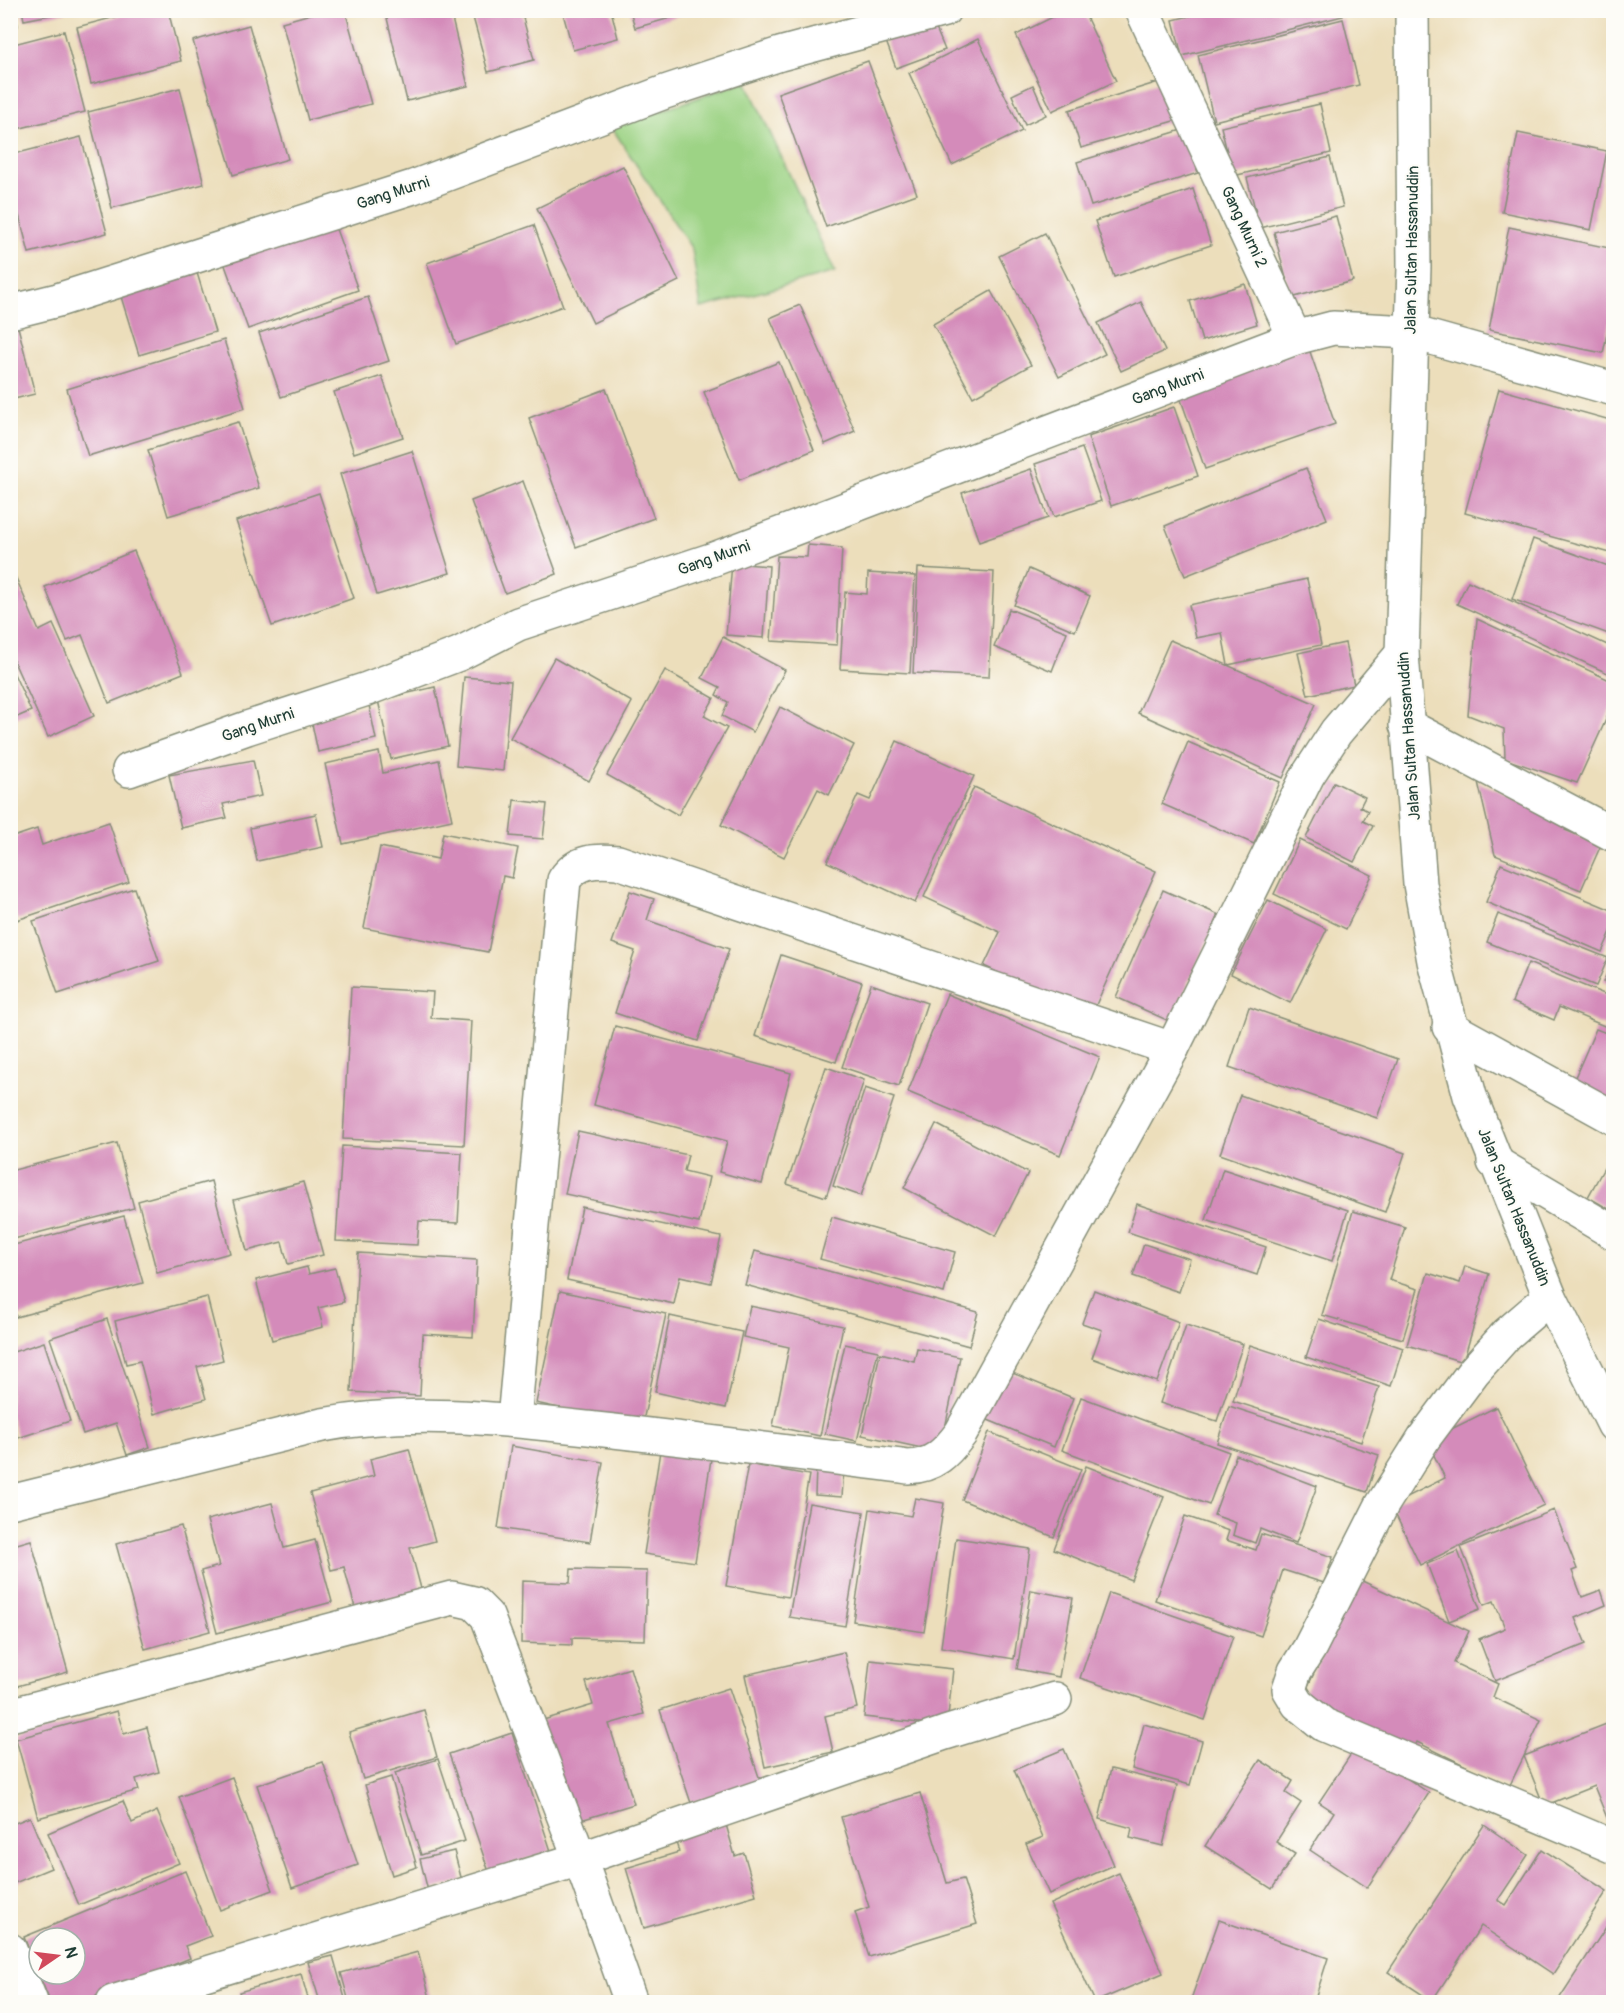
<svg xmlns="http://www.w3.org/2000/svg" width="1624" height="2013" font-family="Pangolin,sans-serif">
	<style>
		.green { fill: #9dd385; stroke: #5e885c; stroke-width: 1.5 }
		.building { fill: #d48bba; fill-rule: evenodd }
		.lines { fill: none; stroke-linecap: round; stroke-linejoin: round }
		.minor-casing { stroke: #868e78; stroke-width: 36 }
		.major-casing { stroke: #868e78; stroke-width: 36 }
		.minor { stroke: #fff; stroke-width: 33 }
		.major { stroke: #fff; stroke-width: 33 }
		.labels { text-anchor: middle; dominant-baseline: central; stroke-width: 4.5; stroke-linejoin: round; paint-order: stroke }
		.street-label { font-size: 16px; fill: #1f3d34; stroke: #fdfcf7 }
	</style>
	<rect width="100%" height="100%" fill="#fdfcf7"/>
	<filter id="ink" filterUnits="userSpaceOnUse"><feTurbulence type="fractalNoise" baseFrequency=".0167" numOctaves="2"/><feDisplacementMap in="SourceGraphic" scale="12" xChannelSelector="R" yChannelSelector="G"/><feConvolveMatrix kernelMatrix="1 2 1 2 8 2 1 2 1" color-interpolation-filters="sRGB"/></filter>
	<filter id="wash" filterUnits="userSpaceOnUse"><feTurbulence type="fractalNoise" baseFrequency=".008" numOctaves="4" result="noise"/><feDisplacementMap in="SourceGraphic" scale="24" xChannelSelector="R" yChannelSelector="G"/><feGaussianBlur stdDeviation="1.35" result="paint"/><feColorMatrix in="noise" values="0 0 0 0 0 0 0 0 0 0 0 0 0 0 0 0 0 1.4 0 .05"/><feComposite in="paint" operator="in"/></filter>
	<g filter="url(#wash)">
		<rect width="100%" height="100%" fill="#ecdebb"/>
		<polygon class="green" points="746,81 835,272 701,308 692,249 612,128"/>
		<g id="blocks">
			<g class="building">
				<polygon points="10,10 15,10 18,26 10,28"/>
				<polygon points="22,10 66,10 66,12 24,20"/>
				<polygon points="142,10 168,10 181,61 91,84 77,27"/>
				<polygon points="325,10 345,10 371,104 308,120 282,22"/>
				<polygon points="385,10 450,10 468,86 407,101"/>
				<polygon points="471,10 521,10 534,60 488,72"/>
				<polygon points="562,10 611,10 618,38 573,50"/>
				<polygon points="630,10 695,10 695,11 635,28"/>
				<polygon points="1067,10 1083,10 1116,81 1052,111 1016,35"/>
				<polygon points="1214,10 1342,10 1343,16 1182,56 1173,20"/>
				<polygon points="932,19 945,50 896,68 884,36"/>
				<polygon points="1343,19 1359,85 1214,121 1198,55"/>
				<polygon points="249,25 288,159 233,175 193,41"/>
				<polygon points="64,31 85,112 13,130 10,119 10,45"/>
				<polygon points="978,39 1022,131 952,165 909,73"/>
				<polygon points="868,61 917,194 826,227 778,93"/>
				<polygon points="1165,80 1177,120 1081,148 1069,110"/>
				<polygon points="1033,85 1046,115 1025,125 1012,95"/>
				<polygon points="180,88 204,184 112,208 88,112"/>
				<polygon points="1320,104 1331,153 1233,176 1221,127"/>
				<polygon points="1185,129 1198,173 1091,206 1077,162"/>
				<polygon points="1518,133 1607,151 1591,230 1502,212"/>
				<polygon points="81,137 107,233 29,253 10,181 10,155"/>
				<polygon points="1330,157 1343,207 1260,228 1247,178"/>
				<polygon points="623,166 679,281 593,323 537,208"/>
				<polygon points="1193,189 1211,245 1114,277 1095,221"/>
				<polygon points="1336,216 1353,281 1291,298 1274,232"/>
				<polygon points="332,218 358,290 248,329 222,257"/>
				<polygon points="534,225 563,306 456,344 427,263"/>
				<polygon points="1509,227 1614,249 1614,302 1603,353 1489,330"/>
				<polygon points="1045,233 1105,354 1059,377 999,256"/>
				<polygon points="194,263 215,332 139,355 118,287"/>
				<polygon points="1245,284 1257,324 1202,341 1190,301"/>
				<polygon points="991,291 1031,365 973,397 933,324"/>
				<polygon points="368,297 389,361 281,397 259,333"/>
				<polygon points="1141,302 1165,351 1121,371 1098,323"/>
				<polygon points="800,305 855,431 825,444 770,318"/>
				<polygon points="16,319 35,394 10,400 10,321"/>
				<polygon points="224,340 245,408 88,456 67,389"/>
				<polygon points="1308,346 1335,424 1205,469 1178,391"/>
				<polygon points="779,362 814,450 739,480 704,392"/>
				<polygon points="382,376 403,437 354,453 334,392"/>
				<polygon points="606,389 654,518 576,547 529,418"/>
				<polygon points="1499,389 1614,421 1614,554 1465,513"/>
				<polygon points="1174,407 1198,476 1111,506 1088,437"/>
				<polygon points="238,422 259,488 168,516 148,450"/>
				<polygon points="1082,448 1101,501 1054,517 1035,464"/>
				<polygon points="412,451 450,573 377,595 340,474"/>
				<polygon points="1306,468 1327,519 1185,576 1165,526"/>
				<polygon points="1031,469 1048,518 979,542 962,493"/>
				<polygon points="523,481 557,574 505,593 471,501"/>
				<polygon points="319,493 354,598 272,626 236,521"/>
				<polygon points="1533,539 1614,568 1614,636 1512,599"/>
				<polygon points="808,545 842,548 837,645 771,641 777,556 807,557"/>
				<polygon points="134,551 183,673 109,703 82,635 67,641 45,587"/>
				<polygon points="732,563 769,566 764,638 726,635"/>
				<polygon points="918,568 994,572 989,677 913,673"/>
				<polygon points="1029,569 1090,596 1075,631 1014,605"/>
				<polygon points="868,573 915,576 910,673 840,669 845,592 867,594"/>
				<polygon points="16,578 39,631 53,624 94,716 48,737 10,653 10,580"/>
				<polygon points="1307,579 1321,645 1228,665 1222,633 1196,638 1189,605"/>
				<polygon points="1468,581 1614,648 1614,676 1457,604"/>
				<polygon points="1009,609 1067,632 1052,671 994,647"/>
				<polygon points="1477,619 1614,682 1614,702 1577,783 1505,759 1504,729 1468,715"/>
				<polygon points="723,637 785,670 753,732 722,716 728,702 716,695 720,687 702,678"/>
				<polygon points="1170,640 1316,704 1283,778 1138,713"/>
				<polygon points="1345,643 1354,685 1308,695 1298,653"/>
				<polygon points="554,658 632,702 589,781 510,738"/>
				<polygon points="10,665 31,711 10,720"/>
				<polygon points="665,670 714,698 704,716 727,728 678,815 607,775"/>
				<polygon points="464,677 511,681 503,771 456,766"/>
				<polygon points="435,687 448,746 391,759 378,700"/>
				<polygon points="369,705 376,739 318,752 311,719"/>
				<polygon points="780,707 854,745 829,795 818,789 784,857 721,825"/>
				<polygon points="897,741 974,776 915,903 827,862 858,795 870,800"/>
				<polygon points="1188,742 1280,782 1254,844 1162,804"/>
				<polygon points="379,752 383,773 439,760 452,820 343,844 325,764"/>
				<polygon points="253,760 261,796 223,804 227,818 181,828 169,775"/>
				<polygon points="1334,782 1365,797 1360,807 1368,811 1363,821 1373,826 1354,862 1306,838"/>
				<polygon points="1478,782 1568,821 1565,830 1601,845 1581,890 1495,855"/>
				<polygon points="974,787 1156,871 1091,1016 984,966 1000,932 924,897"/>
				<polygon points="514,800 547,804 543,839 510,836"/>
				<polygon points="316,814 323,847 257,861 250,828"/>
				<polygon points="109,822 129,882 17,920 10,899 10,838 37,829 42,845"/>
				<polygon points="443,833 518,848 512,878 503,876 488,952 364,928 380,847 438,859"/>
				<polygon points="1300,840 1372,875 1346,929 1274,894"/>
				<polygon points="1501,864 1614,911 1614,925 1602,952 1486,902"/>
				<polygon points="134,888 159,961 58,994 33,921"/>
				<polygon points="1163,890 1219,915 1171,1022 1116,997"/>
				<polygon points="630,891 654,899 647,920 729,949 698,1041 615,1013 635,951 612,943"/>
				<polygon points="1268,900 1327,929 1290,1003 1231,974"/>
				<polygon points="1498,914 1608,958 1596,986 1487,942"/>
				<polygon points="781,955 862,982 836,1062 755,1036"/>
				<polygon points="1614,958 1614,986 1603,982"/>
				<polygon points="1528,963 1614,998 1614,1030 1559,1007 1554,1020 1512,1002"/>
				<polygon points="871,984 927,1003 899,1086 842,1067"/>
				<polygon points="351,987 433,992 431,1018 471,1021 464,1145 343,1139"/>
				<polygon points="947,994 1100,1057 1060,1155 908,1092"/>
				<polygon points="1249,1007 1398,1059 1377,1118 1229,1067"/>
				<polygon points="615,1026 791,1073 762,1184 719,1172 727,1141 594,1105"/>
				<polygon points="1596,1029 1614,1036 1614,1103 1572,1084"/>
				<polygon points="826,1067 864,1080 826,1197 787,1184"/>
				<polygon points="865,1088 894,1098 861,1196 833,1186"/>
				<polygon points="1240,1095 1405,1153 1385,1212 1220,1154"/>
				<polygon points="936,1124 1028,1173 996,1236 904,1188"/>
				<polygon points="578,1131 688,1155 684,1171 709,1177 699,1223 565,1194"/>
				<polygon points="117,1143 134,1208 10,1240 10,1171"/>
				<polygon points="342,1146 462,1153 458,1223 419,1221 417,1245 336,1241"/>
				<polygon points="1604,1168 1614,1173 1614,1212 1588,1197"/>
				<polygon points="1223,1169 1348,1210 1332,1261 1206,1220"/>
				<polygon points="211,1181 230,1253 157,1273 138,1201"/>
				<polygon points="303,1182 323,1255 288,1264 282,1242 247,1251 234,1200"/>
				<polygon points="1137,1204 1266,1247 1257,1275 1128,1232"/>
				<polygon points="582,1207 721,1237 711,1283 680,1276 674,1304 567,1280"/>
				<polygon points="1353,1211 1405,1227 1389,1280 1418,1289 1403,1339 1322,1315"/>
				<polygon points="124,1216 143,1283 16,1317 10,1298 10,1246"/>
				<polygon points="832,1217 955,1252 944,1293 820,1259"/>
				<polygon points="1144,1244 1190,1259 1179,1292 1133,1276"/>
				<polygon points="755,1251 978,1312 969,1346 745,1285"/>
				<polygon points="358,1253 477,1260 473,1337 423,1334 420,1396 351,1392"/>
				<polygon points="1465,1266 1489,1274 1463,1362 1407,1345 1428,1273 1460,1283"/>
				<polygon points="307,1267 309,1274 335,1268 344,1302 318,1308 323,1327 272,1340 256,1280"/>
				<polygon points="1094,1290 1179,1322 1157,1382 1092,1358 1102,1330 1082,1323"/>
				<polygon points="560,1291 666,1314 642,1426 536,1403"/>
				<polygon points="207,1297 223,1360 197,1367 206,1399 154,1414 140,1361 126,1364 115,1321"/>
				<polygon points="750,1306 843,1326 820,1436 773,1426 789,1347 743,1337"/>
				<polygon points="670,1316 742,1332 726,1408 655,1392"/>
				<polygon points="107,1319 150,1447 127,1455 116,1423 83,1434 50,1338"/>
				<polygon points="1319,1319 1403,1348 1391,1386 1306,1357"/>
				<polygon points="1186,1325 1243,1344 1217,1421 1160,1403"/>
				<polygon points="44,1342 70,1421 18,1438 10,1415 10,1353"/>
				<polygon points="845,1344 878,1351 857,1441 825,1434"/>
				<polygon points="1250,1345 1379,1387 1361,1442 1233,1401"/>
				<polygon points="917,1348 960,1357 940,1452 862,1435 880,1353 914,1361"/>
				<polygon points="1003,1369 1073,1398 1054,1447 983,1418"/>
				<polygon points="1081,1397 1229,1452 1209,1505 1062,1450"/>
				<polygon points="1229,1406 1379,1455 1367,1492 1217,1443"/>
				<polygon points="1496,1407 1544,1505 1420,1565 1391,1505 1445,1478 1427,1441"/>
				<polygon points="989,1432 1081,1469 1054,1537 962,1500"/>
				<polygon points="511,1446 603,1462 590,1542 498,1528"/>
				<polygon points="409,1449 435,1541 410,1548 423,1596 357,1615 344,1567 331,1570 310,1493 374,1476 370,1459"/>
				<polygon points="660,1451 711,1459 695,1562 644,1554"/>
				<polygon points="1236,1455 1317,1486 1296,1543 1260,1529 1255,1543 1233,1535 1236,1523 1214,1515"/>
				<polygon points="748,1464 809,1475 788,1597 726,1586"/>
				<polygon points="1086,1466 1164,1497 1131,1580 1054,1549"/>
				<polygon points="816,1468 844,1469 842,1497 815,1495"/>
				<polygon points="915,1498 944,1503 924,1632 853,1621 870,1509 911,1516"/>
				<polygon points="272,1503 284,1548 315,1540 332,1602 217,1633 201,1571 219,1566 207,1520"/>
				<polygon points="809,1503 864,1512 845,1626 789,1617"/>
				<polygon points="1554,1510 1577,1569 1572,1571 1582,1597 1601,1590 1606,1605 1575,1618 1586,1644 1495,1681 1479,1639 1505,1628 1494,1601 1484,1605 1461,1547"/>
				<polygon points="1185,1516 1229,1531 1226,1540 1256,1550 1261,1534 1333,1557 1324,1583 1283,1570 1261,1636 1155,1600"/>
				<polygon points="181,1526 210,1631 145,1649 116,1544"/>
				<polygon points="956,1538 1030,1549 1014,1659 941,1647"/>
				<polygon points="31,1540 68,1672 10,1688 10,1546"/>
				<polygon points="1458,1551 1480,1609 1449,1621 1427,1564"/>
				<polygon points="571,1569 647,1571 645,1640 572,1638 572,1645 521,1643 522,1581 570,1583"/>
				<polygon points="1358,1579 1469,1631 1454,1663 1498,1684 1493,1697 1541,1720 1524,1756 1614,1721 1614,1835 1594,1786 1544,1806 1524,1756 1509,1787 1417,1742 1412,1752 1302,1699"/>
				<polygon points="1031,1590 1073,1598 1059,1677 1017,1669"/>
				<polygon points="1109,1593 1233,1636 1205,1720 1080,1678"/>
				<polygon points="844,1652 857,1708 825,1716 833,1752 765,1767 745,1675"/>
				<polygon points="870,1660 953,1669 947,1726 864,1717"/>
				<polygon points="630,1668 644,1714 609,1724 634,1804 571,1823 540,1721 593,1705 586,1682"/>
				<polygon points="729,1688 760,1780 691,1803 660,1710"/>
				<polygon points="424,1710 437,1757 363,1779 349,1732"/>
				<polygon points="117,1711 124,1734 147,1727 159,1772 136,1779 139,1790 38,1818 16,1739"/>
				<polygon points="1144,1724 1202,1741 1190,1785 1132,1769"/>
				<polygon points="512,1733 551,1851 489,1872 449,1754"/>
				<polygon points="1357,1745 1429,1793 1367,1888 1310,1850 1334,1812 1319,1802"/>
				<polygon points="1064,1749 1114,1865 1049,1894 1026,1844 1043,1837 1014,1770"/>
				<polygon points="438,1759 465,1841 421,1855 395,1773"/>
				<polygon points="1260,1760 1293,1781 1286,1793 1301,1803 1276,1842 1295,1854 1272,1889 1205,1846"/>
				<polygon points="323,1762 358,1865 292,1888 257,1785"/>
				<polygon points="1111,1769 1177,1785 1163,1846 1130,1838 1132,1828 1099,1819"/>
				<polygon points="232,1777 273,1890 220,1910 179,1797"/>
				<polygon points="391,1777 417,1867 392,1875 365,1785"/>
				<polygon points="920,1793 947,1883 963,1879 977,1924 869,1957 855,1912 869,1907 841,1817"/>
				<polygon points="123,1801 132,1823 157,1811 179,1863 79,1905 48,1833"/>
				<polygon points="30,1817 51,1868 10,1885 10,1825"/>
				<polygon points="725,1821 735,1856 744,1853 756,1895 644,1928 626,1868 679,1852 674,1836"/>
				<polygon points="1484,1825 1528,1855 1498,1900 1506,1905 1542,1849 1607,1891 1553,1974 1481,1926 1432,2001 1388,1972"/>
				<polygon points="454,1851 462,1881 428,1891 420,1859"/>
				<path d="M185,1871L211,1936L185,1946L190,1958L82,2002H50L24,1937ZM39,1938H75V1974H39Z"/>
				<polygon points="1119,1873 1163,1973 1095,2002 1050,1904"/>
				<polygon points="1614,1915 1614,2002 1557,2002"/>
				<polygon points="1219,1920 1328,1958 1314,2002 1190,2002"/>
				<polygon points="418,1952 431,2002 349,2002 341,1973"/>
				<polygon points="333,1956 346,2002 320,2002 308,1962"/>
				<polygon points="301,1974 309,2002 242,2002 239,1992"/>
			</g>
		</g>
	</g>
	<g filter="url(#ink)">
		<use href="#blocks" fill-opacity="0" stroke="#868e78" stroke-width="1.5"/>
		<g class="lines">
			<defs>
				<g id="minor">
					<polyline points="1142,10 1295,338 1333,328 1411,332 1614,389"/>
					<polyline points="10,312 58,300 413,187 665,92 780,54 944,10"/>
					<polyline points="1406,725 1614,835"/>
					<polyline points="129,770 247,728 367,689 459,654 518,624 714,559 1295,338"/>
					<polyline points="1449,1027 1614,1118"/>
					<polyline points="1494,1162 1614,1233"/>
					<polyline points="1550,1297 1507,1334 1474,1371 1424,1438 1382,1505 1309,1649 1295,1671 1289,1689 1298,1704 1324,1725 1614,1847"/>
					<path d="M514,1420L564,880C577,860 596,860 618,862L1172,1049"/>
					<path d="M10,1502L322,1425C413,1408 504,1419 595,1429C699,1440 803,1454 908,1467C934,1466 946,1453 961,1433L1172,1049L1308,775L1336,732L1402,654"/>
					<polyline points="10,1715 452,1598 474,1603 487,1616 580,1859 631,2002"/>
					<polyline points="10,1950 31,2002"/>
					<polyline points="113,2002 580,1859 945,1733 1055,1699"/>
				</g>
				<polyline id="major" points="1412,10 1414,267 1402,654 1420,884 1434,961 1470,1096 1550,1297 1614,1425"/>
			</defs>
			<use href="#minor" class="minor-casing"/>
			<use href="#major" class="major-casing"/>
			<use href="#minor" class="minor"/>
			<use href="#major" class="major"/>
		</g>
	</g>
	<g class="labels">
		<g class="street-label">
			<text transform="translate(393 193) rotate(-18)">Gang Murni</text>
			<text transform="translate(1244 227) rotate(65)">Gang Murni 2</text>
			<text transform="translate(1412 250) rotate(-89)">Jalan Sultan Hassanuddin</text>
			<text transform="translate(1168 387) rotate(-21)">Gang Murni</text>
			<text transform="translate(714 558) rotate(-20)">Gang Murni</text>
			<text transform="translate(258 725) rotate(-19)">Gang Murni</text>
			<text transform="translate(1409 736) rotate(-94)">Jalan Sultan Hassanuddin</text>
			<text transform="translate(1514 1207) rotate(68)">Jalan Sultan Hassanuddin</text>
		</g>
	</g>
	<rect width="1624" height="2013" fill="none" stroke="#fdfcf7" stroke-width="36"/>
	<g transform="translate(57 1956) rotate(76)"><circle r="28" fill="#fdfcf7" stroke="#a4b0a9" stroke-width="1.5"/>
	<path d="M0-4.5L10 22L0 15L-10 22Z" fill="#d1495b"/>
	<text y="-9" font-size="16" font-weight="bold" text-anchor="middle" fill="#1f3d34">N</text>
	</g>
</svg>
